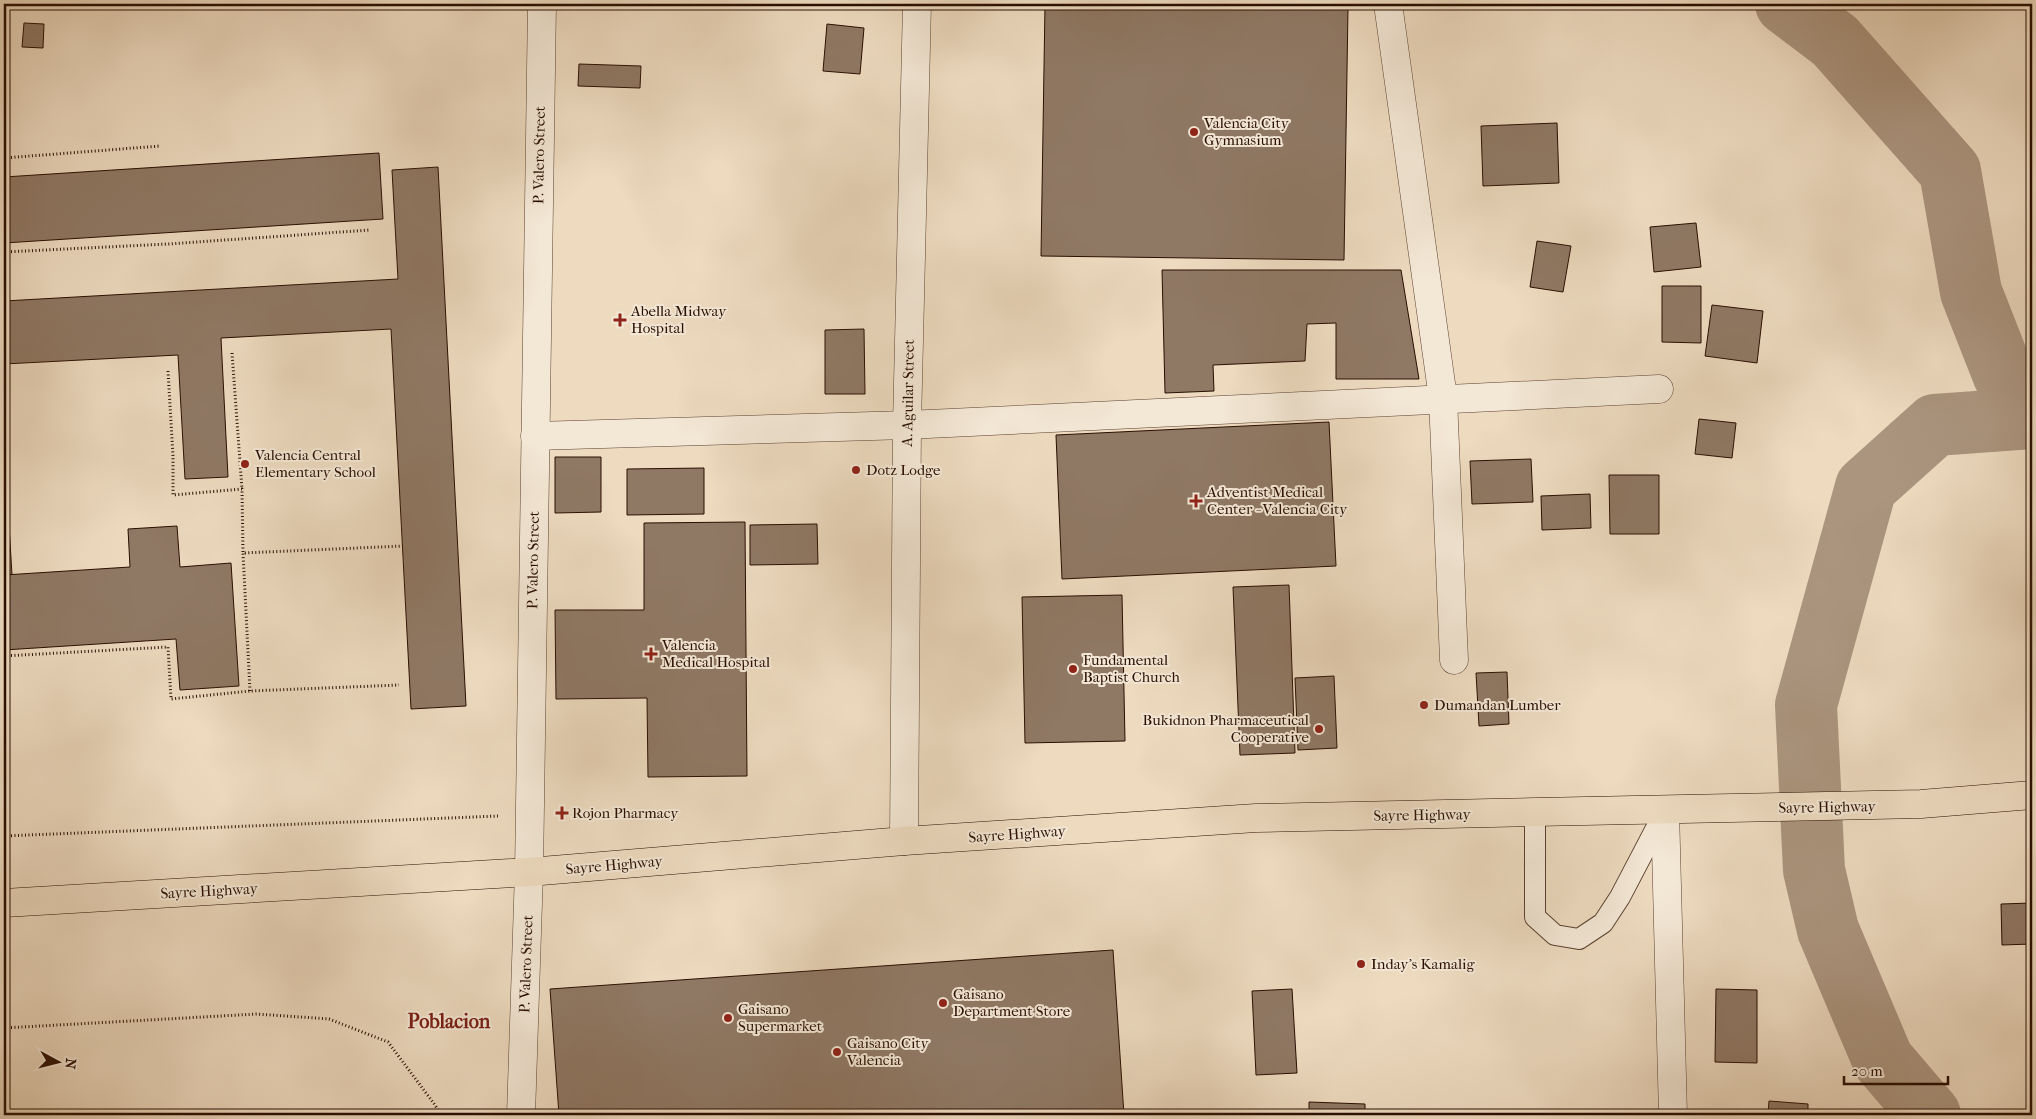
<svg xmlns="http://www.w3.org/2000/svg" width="2036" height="1119" font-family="'IM FELL French Canon',serif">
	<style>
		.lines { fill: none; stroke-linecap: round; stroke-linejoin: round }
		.river { stroke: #ab957f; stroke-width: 62 }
		.building { fill: #8f7864; stroke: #2a0e02 }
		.service-casing { stroke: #5b4131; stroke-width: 22 }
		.minor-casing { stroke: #5b4131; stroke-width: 29 }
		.tertiary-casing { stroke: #5b4131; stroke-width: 29 }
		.trunk-casing { stroke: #2a0e02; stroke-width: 29 }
		.path { stroke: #2a0e02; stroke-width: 3; stroke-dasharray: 1 2.5; stroke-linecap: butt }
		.service { stroke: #f3e7d5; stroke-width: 20 }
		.minor { stroke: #f3e7d5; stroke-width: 28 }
		.tertiary { stroke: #f3e7d5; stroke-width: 28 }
		.trunk { stroke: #eddabf; stroke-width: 28 }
		.poi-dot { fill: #8f2418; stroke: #f3e7d5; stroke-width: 2 }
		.labels { text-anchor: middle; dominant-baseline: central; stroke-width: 4; stroke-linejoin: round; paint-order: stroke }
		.poi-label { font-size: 15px; fill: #2a0e02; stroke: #f3e7d5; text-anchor: start }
		.street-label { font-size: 15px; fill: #2a0e02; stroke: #f3e7d5 }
		.district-label { font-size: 20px; font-weight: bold; fill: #7a1f14; stroke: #f3e7d5 }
	</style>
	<rect width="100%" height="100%" fill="#eddabf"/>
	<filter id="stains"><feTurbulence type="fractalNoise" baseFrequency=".004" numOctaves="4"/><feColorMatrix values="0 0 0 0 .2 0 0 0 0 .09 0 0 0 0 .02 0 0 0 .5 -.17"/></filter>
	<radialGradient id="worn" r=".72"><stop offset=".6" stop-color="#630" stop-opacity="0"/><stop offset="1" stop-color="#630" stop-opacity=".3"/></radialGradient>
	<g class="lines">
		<g class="river">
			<polyline points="1786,4 1835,41 1950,171 1971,292 2004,376 2032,402"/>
			<polyline points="1930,1115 1883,1060 1828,930 1814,870 1806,705 1866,487 1935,425 2032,418"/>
		</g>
	</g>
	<g class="building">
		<polygon points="1045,4 1348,8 1344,260 1041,256"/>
		<polygon points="24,23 44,24 43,48 22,47"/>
		<polygon points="827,24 864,28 860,74 823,71"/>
		<polygon points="579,64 641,66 640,88 578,86"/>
		<polygon points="1557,123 1559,183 1483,186 1481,126"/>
		<polygon points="379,153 383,219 4,243 4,177"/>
		<polygon points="438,167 466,706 411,709 391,329 221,338 228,477 185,479 178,355 4,364 4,301 398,279 392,170"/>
		<polygon points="1696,223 1701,267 1654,272 1650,227"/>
		<polygon points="1537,241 1571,246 1563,292 1530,287"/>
		<polygon points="1162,270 1401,270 1419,379 1336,379 1336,323 1307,324 1305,361 1213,365 1214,391 1165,393"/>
		<polygon points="1662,286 1701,286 1701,343 1662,342"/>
		<polygon points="1712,305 1763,311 1757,363 1705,356"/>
		<polygon points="864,329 865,394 825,394 825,330"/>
		<polygon points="1699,419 1736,423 1732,458 1695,454"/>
		<polygon points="1329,422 1336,566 1062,579 1056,435"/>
		<polygon points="4,443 12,575 4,575"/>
		<polygon points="555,457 601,457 601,512 555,513"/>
		<polygon points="1531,459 1533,502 1472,504 1470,461"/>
		<polygon points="704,468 704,514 627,515 627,469"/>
		<polygon points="1609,475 1659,475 1659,534 1610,534"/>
		<polygon points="1590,494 1591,528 1542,530 1541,496"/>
		<polygon points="745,522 747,776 648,777 647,698 556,699 555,610 644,610 644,523"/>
		<polygon points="817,524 818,564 750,565 750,525"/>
		<polygon points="177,526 180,567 231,563 239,686 180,690 176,639 4,650 4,575 130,567 128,529"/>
		<polygon points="1289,585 1295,753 1240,755 1233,587"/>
		<polygon points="1122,595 1125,741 1025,743 1022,597"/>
		<polygon points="1507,672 1509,724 1479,726 1476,673"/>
		<polygon points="1334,676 1337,748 1298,750 1295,678"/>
		<polygon points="2032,903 2032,944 2002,945 2001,904"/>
		<polygon points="1113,950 1124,1115 559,1115 550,989"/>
		<polygon points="1292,989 1297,1073 1256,1075 1252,991"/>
		<polygon points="1716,989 1757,990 1757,1063 1715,1062"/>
		<polygon points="1769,1101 1808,1104 1808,1115 1768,1115"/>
		<polygon points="1309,1102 1365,1104 1365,1115 1309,1115"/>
	</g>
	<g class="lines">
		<defs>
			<polyline id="service" points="1535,813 1535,917 1555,935 1579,939 1603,923 1620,897 1665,811"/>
			<g id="minor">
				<polyline points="1388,4 1443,398 1454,660"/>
				<polyline points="535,436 907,425 1659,389"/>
				<polyline points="1665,810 1673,1115"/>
			</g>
			<g id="tertiary">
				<polyline points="904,841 907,425 917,4"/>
				<polyline points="521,1115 529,872 542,4"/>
			</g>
			<polyline id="trunk" points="4,903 529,872 904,841 1256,818 1921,804 2032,795"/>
		</defs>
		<use href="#service" class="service-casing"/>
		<use href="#minor" class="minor-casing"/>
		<use href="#tertiary" class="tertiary-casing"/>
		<use href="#trunk" class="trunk-casing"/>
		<g class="path">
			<polyline points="4,158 160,146"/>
			<polyline points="4,252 168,244 370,230"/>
			<polyline points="232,353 242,489"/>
			<polyline points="168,371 173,456 173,495 242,489 243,553"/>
			<polyline points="4,656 168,647 171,699 250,691 399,685"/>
			<polyline points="250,691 243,553 403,546"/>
			<polyline points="4,836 498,816"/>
			<polyline points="4,1028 257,1014 329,1019 388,1042 435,1105 441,1115"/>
		</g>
		<use href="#service" class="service"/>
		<use href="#minor" class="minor"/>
		<use href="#tertiary" class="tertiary"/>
		<use href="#trunk" class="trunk"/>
	</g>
	<g class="poi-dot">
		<circle cx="1194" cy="132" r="5"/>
		<path d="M617.5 312.5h5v5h5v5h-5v5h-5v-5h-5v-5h5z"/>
		<circle cx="245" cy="464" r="5"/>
		<circle cx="856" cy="470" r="5"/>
		<path d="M1193.5 493.5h5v5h5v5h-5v5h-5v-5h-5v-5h5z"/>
		<path d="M648.5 646.5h5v5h5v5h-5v5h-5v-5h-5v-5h5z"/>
		<circle cx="1073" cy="669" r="5"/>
		<circle cx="1424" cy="705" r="5"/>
		<circle cx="1319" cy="729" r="5"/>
		<path d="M559.5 805.5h5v5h5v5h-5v5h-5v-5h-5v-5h5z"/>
		<circle cx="1361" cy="964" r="5"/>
		<circle cx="943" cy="1003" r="5"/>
		<circle cx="728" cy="1018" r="5"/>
		<circle cx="837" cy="1052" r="5"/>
	</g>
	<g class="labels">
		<g class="poi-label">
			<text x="1204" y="123">Valencia City<tspan x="1204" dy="17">Gymnasium</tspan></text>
			<text x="631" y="311">Abella Midway<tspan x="631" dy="17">Hospital</tspan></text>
			<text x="255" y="455">Valencia Central<tspan x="255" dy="17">Elementary School</tspan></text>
			<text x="866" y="470">Dotz Lodge</text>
			<text x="1207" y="492">Adventist Medical<tspan x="1207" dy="17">Center - Valencia City</tspan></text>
			<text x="662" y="645">Valencia<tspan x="662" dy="17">Medical Hospital</tspan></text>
			<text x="1083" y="660">Fundamental<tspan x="1083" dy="17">Baptist Church</tspan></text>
			<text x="1434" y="705">Dumandan Lumber</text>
			<text x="1309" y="720" text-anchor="end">Bukidnon Pharmaceutical<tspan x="1309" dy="17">Cooperative</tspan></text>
			<text x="572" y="813">Rojon Pharmacy</text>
			<text x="1371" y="964">Inday's Kamalig</text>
			<text x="953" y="994">Gaisano<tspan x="953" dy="17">Department Store</tspan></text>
			<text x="738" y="1009">Gaisano<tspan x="738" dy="17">Supermarket</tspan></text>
			<text x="847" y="1043">Gaisano City<tspan x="847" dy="17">Valencia</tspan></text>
		</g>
		<g class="street-label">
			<text transform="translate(539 155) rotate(-89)">P. Valero Street</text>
			<text transform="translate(908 393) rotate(-89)">A. Aguilar Street</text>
			<text transform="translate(533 560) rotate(-89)">P. Valero Street</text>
			<text transform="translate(1827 807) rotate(-1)">Sayre Highway</text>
			<text transform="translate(1422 815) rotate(-1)">Sayre Highway</text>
			<text transform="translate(1017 834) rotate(-4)">Sayre Highway</text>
			<text transform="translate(614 865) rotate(-5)">Sayre Highway</text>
			<text transform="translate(209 891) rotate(-3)">Sayre Highway</text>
			<text transform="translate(526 964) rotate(-88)">P. Valero Street</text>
		</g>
		<g class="district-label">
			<text x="449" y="1021">Poblacion</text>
		</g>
	</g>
	<rect width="2036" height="1119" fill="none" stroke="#eddabf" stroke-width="20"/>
	<rect x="5" y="5" width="2026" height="1109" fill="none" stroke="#2a0e02" stroke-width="2.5"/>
	<rect x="10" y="10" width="2016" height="1099" fill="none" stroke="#2a0e02"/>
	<g transform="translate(58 1062) rotate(97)" stroke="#f3e7d5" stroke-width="4" paint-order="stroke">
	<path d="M0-4L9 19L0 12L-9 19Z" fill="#2a0e02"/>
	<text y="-8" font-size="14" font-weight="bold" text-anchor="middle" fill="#2a0e02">N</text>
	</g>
	<path d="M1844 1076v8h104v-8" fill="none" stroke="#2a0e02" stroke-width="2.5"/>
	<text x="1851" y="1076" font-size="15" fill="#2a0e02" stroke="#f3e7d5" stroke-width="4" paint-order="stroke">20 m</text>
	<rect width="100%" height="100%" filter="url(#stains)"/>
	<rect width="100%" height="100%" fill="url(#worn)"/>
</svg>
